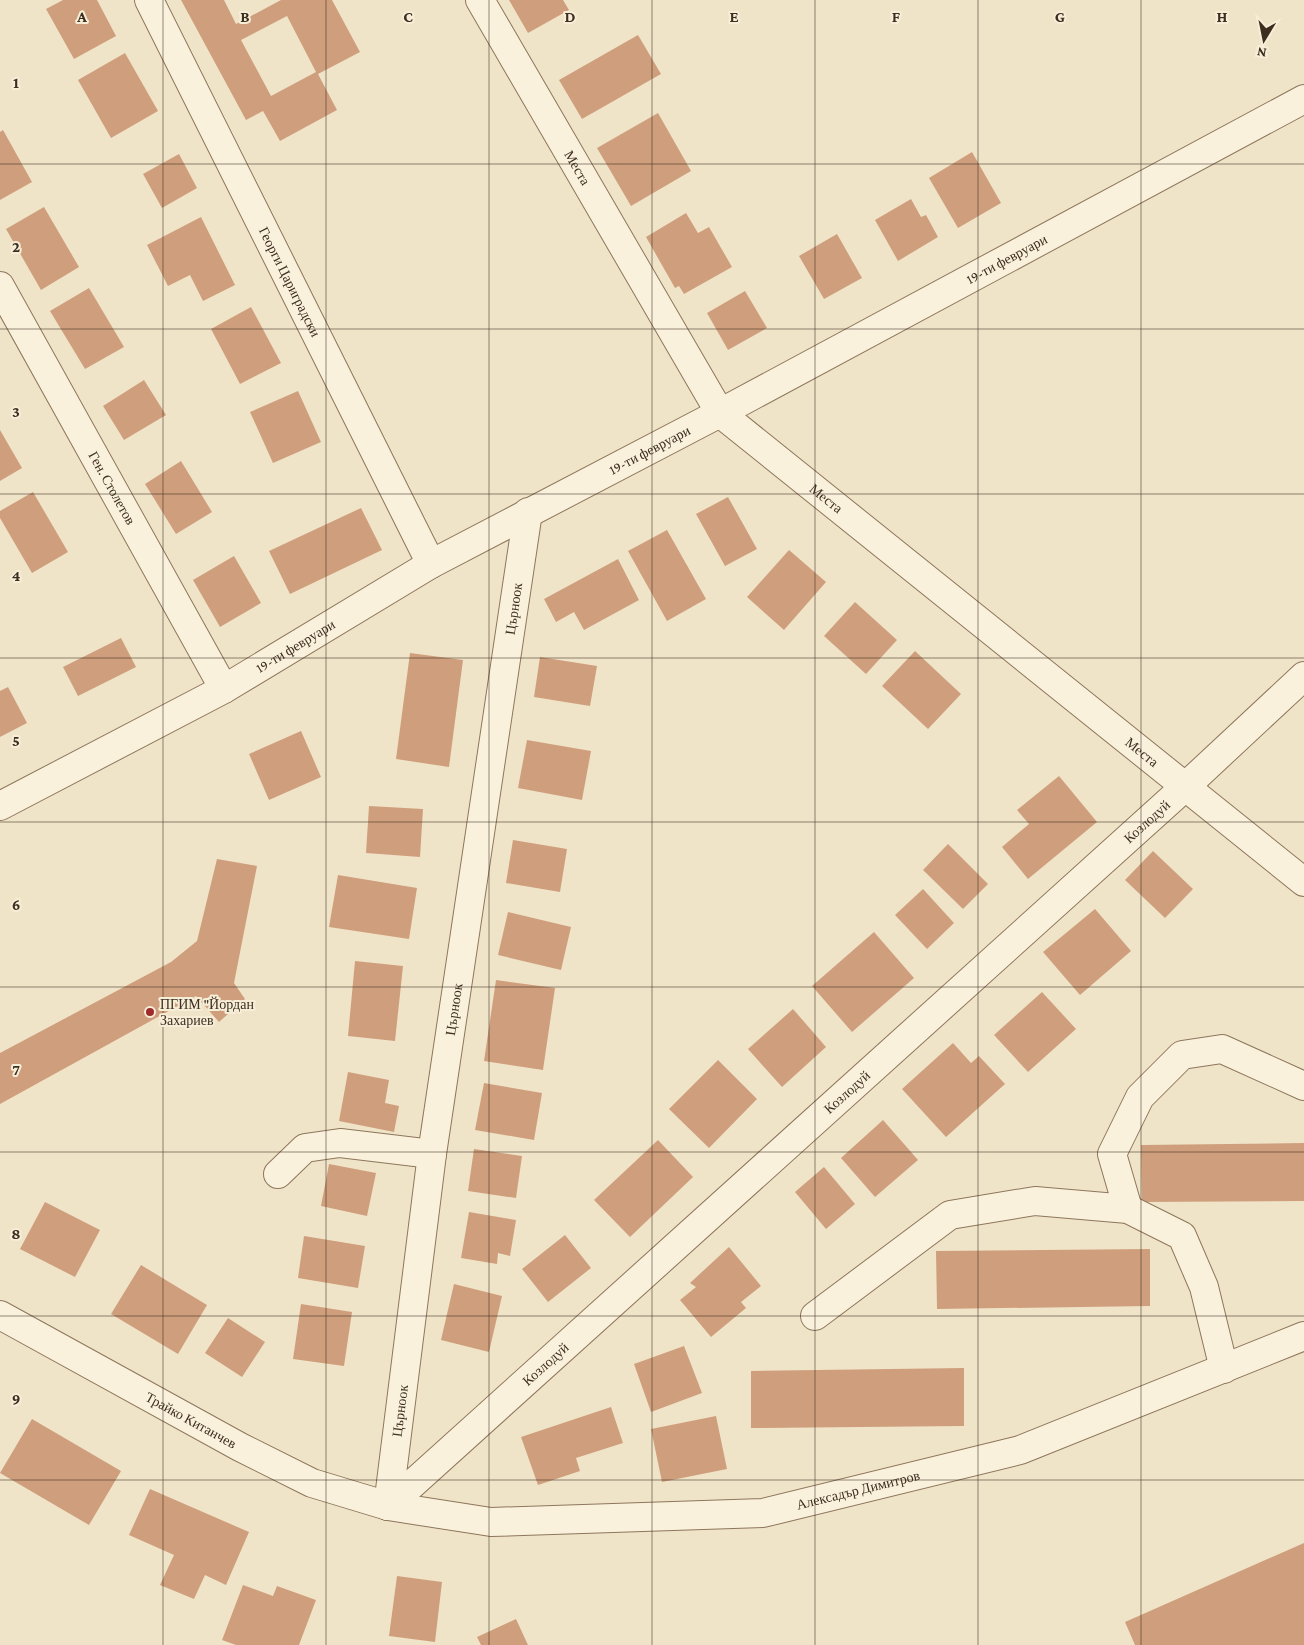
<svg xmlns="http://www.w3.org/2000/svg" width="1304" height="1645" font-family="'Crimson Pro',serif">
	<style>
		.building { fill: #cf9f7d; fill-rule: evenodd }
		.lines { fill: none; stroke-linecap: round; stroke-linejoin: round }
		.minor-casing { stroke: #8d765c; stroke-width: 30 }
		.minor { stroke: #faf1dc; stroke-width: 28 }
		.grid { fill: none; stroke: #3d2e20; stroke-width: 1; stroke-opacity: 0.55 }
		.poi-dot { fill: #9e2a2b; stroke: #f7eed8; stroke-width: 2 }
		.labels { text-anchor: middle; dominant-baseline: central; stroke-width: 4; stroke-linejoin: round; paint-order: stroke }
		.street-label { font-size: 14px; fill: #3d2e20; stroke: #f7eed8 }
		.poi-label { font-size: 14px; fill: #3d2e20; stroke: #f7eed8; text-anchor: start }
		.grid-label { font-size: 16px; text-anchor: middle; font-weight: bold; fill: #3d2e20; stroke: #f7eed8; stroke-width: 4; stroke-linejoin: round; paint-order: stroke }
	</style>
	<rect width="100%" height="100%" fill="#f0e4c8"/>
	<g class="building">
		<polygon points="63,0 97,0 116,36 74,59 46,9"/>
		<path d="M181,0H224L236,24L281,0H332L360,52L318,74L337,110L280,141L263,111L246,120ZM287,16L316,72L271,96L241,40Z"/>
		<polygon points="509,0 563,0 569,10 528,33"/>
		<polygon points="638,35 661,74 582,119 559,80"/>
		<polygon points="125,53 158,111 111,138 78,80"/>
		<polygon points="658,113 691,171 631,206 597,148"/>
		<polygon points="3,130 32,182 0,200 0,132"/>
		<polygon points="972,152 1001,203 958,228 929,178"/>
		<polygon points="179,154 197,188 162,208 143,174"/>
		<polygon points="911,199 921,217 926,215 938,237 898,261 875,220"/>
		<polygon points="44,207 79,267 41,290 6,229"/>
		<polygon points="686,213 698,233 709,227 732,267 684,294 679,286 675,288 646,237"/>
		<polygon points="201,217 235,285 203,301 190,275 168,286 147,245"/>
		<polygon points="837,234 862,278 824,299 799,256"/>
		<polygon points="89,288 124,347 85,369 50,311"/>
		<polygon points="745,291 767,328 728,350 707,313"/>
		<polygon points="251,307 281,363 240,384 211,329"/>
		<polygon points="144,380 166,415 124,440 103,406"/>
		<polygon points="298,391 321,442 273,463 250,412"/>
		<polygon points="0,430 22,468 0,481"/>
		<polygon points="181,461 212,512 176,534 145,484"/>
		<polygon points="33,492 68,552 32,573 0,518 0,511"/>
		<polygon points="728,497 757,549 725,566 696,514"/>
		<polygon points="361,508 382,550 290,594 269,551"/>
		<polygon points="667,530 706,599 667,621 628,551"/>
		<polygon points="789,550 826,582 784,630 747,597"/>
		<polygon points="234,556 261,603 220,627 193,580"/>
		<polygon points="618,559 639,600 584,630 574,612 556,622 544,599"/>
		<polygon points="855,602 897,640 866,674 824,636"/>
		<polygon points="121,638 136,667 78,696 63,667"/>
		<polygon points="915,651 961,694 928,729 882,686"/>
		<polygon points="410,653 463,660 449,767 396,759"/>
		<polygon points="540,657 597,666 590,706 534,697"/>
		<polygon points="8,687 27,723 0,737 0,691"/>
		<polygon points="301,731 321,777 269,800 249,754"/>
		<polygon points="527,740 591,751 582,800 518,788"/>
		<polygon points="1059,776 1097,822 1028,879 1002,847 1029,824 1017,810"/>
		<polygon points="369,806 423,809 420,857 366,853"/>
		<polygon points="513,840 567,849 560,892 506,883"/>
		<polygon points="948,844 988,884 963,909 923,870"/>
		<polygon points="1153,851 1193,889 1165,918 1125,880"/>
		<polygon points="217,859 257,866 234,983 245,999 219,1022 196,996 0,1104 0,1053 171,962 197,941"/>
		<polygon points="338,875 417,888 409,939 329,927"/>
		<polygon points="923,889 954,923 927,949 895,915"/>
		<polygon points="1095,909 1131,951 1080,995 1043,952"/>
		<polygon points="508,912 571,927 561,970 498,955"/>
		<polygon points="874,932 914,978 852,1032 812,986"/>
		<polygon points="355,961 403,966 395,1041 348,1036"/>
		<polygon points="496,980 555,988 543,1070 484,1061"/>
		<polygon points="1042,992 1076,1029 1028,1072 994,1035"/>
		<polygon points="793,1009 826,1047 782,1087 748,1049"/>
		<polygon points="953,1043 971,1063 979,1056 1005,1084 946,1137 902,1089"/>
		<polygon points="718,1060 757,1099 709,1148 669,1109"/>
		<polygon points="348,1072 389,1080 385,1103 399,1106 394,1132 339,1121"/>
		<polygon points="484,1083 542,1093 534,1140 475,1130"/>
		<polygon points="883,1120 918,1160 875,1197 841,1158"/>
		<polygon points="658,1140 693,1177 630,1237 594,1200"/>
		<polygon points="1304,1143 1304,1201 1142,1202 1141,1145"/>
		<polygon points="474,1149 522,1156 516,1198 468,1191"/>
		<polygon points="329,1164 376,1173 367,1216 321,1206"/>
		<polygon points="824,1167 855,1204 826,1229 795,1192"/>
		<polygon points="45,1202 100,1230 75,1277 20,1249"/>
		<polygon points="469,1212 516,1220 510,1256 498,1253 497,1264 461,1258"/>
		<polygon points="565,1235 591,1268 548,1302 522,1269"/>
		<polygon points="304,1236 365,1246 358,1288 298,1278"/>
		<polygon points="729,1247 761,1286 741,1302 746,1308 711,1337 680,1300 696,1287 690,1283"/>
		<polygon points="1150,1249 1150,1306 937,1309 936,1251"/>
		<polygon points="141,1265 207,1305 178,1354 111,1314"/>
		<polygon points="454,1284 502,1296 489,1352 441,1340"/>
		<polygon points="301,1304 352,1312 344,1366 293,1359"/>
		<polygon points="228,1318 265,1342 242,1377 205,1353"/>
		<polygon points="684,1346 702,1393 651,1412 634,1364"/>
		<polygon points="964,1368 964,1426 751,1428 751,1371"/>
		<polygon points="611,1407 623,1443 576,1458 580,1471 538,1485 521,1437"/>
		<polygon points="716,1416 727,1469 662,1482 651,1429"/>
		<polygon points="32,1419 121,1471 89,1525 0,1473"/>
		<polygon points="150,1489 249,1532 226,1585 205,1575 194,1599 160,1585 174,1555 129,1535"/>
		<polygon points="1304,1543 1304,1645 1135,1645 1125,1622"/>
		<polygon points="397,1576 442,1582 435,1642 389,1636"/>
		<polygon points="243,1585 273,1596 277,1586 316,1600 299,1645 236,1645 222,1640"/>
		<polygon points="516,1619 528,1645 481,1645 477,1637"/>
	</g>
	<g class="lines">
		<defs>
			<g id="minor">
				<path id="s1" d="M149,0L431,564"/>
				<path id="s2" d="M480,0L720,413L1304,882"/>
				<path id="s3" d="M0,286L224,689"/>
				<path id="s4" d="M0,806L224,689L431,564L720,413L1304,99"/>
				<polyline points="278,1174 305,1148 340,1143 432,1154"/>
				<polyline points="1128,1209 1112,1154 1140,1097 1182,1055 1222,1049 1304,1086"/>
				<path id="s5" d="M0,1315L240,1447L312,1483L388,1506L491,1522L763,1513L1020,1450L1304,1336"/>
				<polyline points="815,1316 950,1215 1035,1201 1128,1209 1182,1236 1204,1287 1224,1369"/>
				<path id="s6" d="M388,1506L1186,786L1304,676"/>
				<path id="s7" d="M388,1506L432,1154L528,512"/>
			</g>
		</defs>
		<use href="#minor" class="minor-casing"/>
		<use href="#minor" class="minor"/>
	</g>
	<path class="grid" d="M163,0V1645M326,0V1645M489,0V1645M652,0V1645M815,0V1645M978,0V1645M1141,0V1645M0,164H1304M0,329H1304M0,494H1304M0,658H1304M0,822H1304M0,987H1304M0,1152H1304M0,1316H1304M0,1480H1304"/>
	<circle class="poi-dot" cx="150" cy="1012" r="5"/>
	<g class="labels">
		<g class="street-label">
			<text stroke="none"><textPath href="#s2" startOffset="194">Места</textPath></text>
			<text stroke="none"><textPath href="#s4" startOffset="1146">19-ти февруари</textPath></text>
			<text stroke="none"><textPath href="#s1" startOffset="315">Георги Цариградски</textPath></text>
			<text stroke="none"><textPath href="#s4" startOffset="741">19-ти февруари</textPath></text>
			<text stroke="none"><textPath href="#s3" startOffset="231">Ген. Столетов</textPath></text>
			<text stroke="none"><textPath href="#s2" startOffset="614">Места</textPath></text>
			<text stroke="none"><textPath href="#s7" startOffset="906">Църноок</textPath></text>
			<text stroke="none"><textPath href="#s4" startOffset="336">19-ти февруари</textPath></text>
			<text stroke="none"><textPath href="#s2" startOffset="1019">Места</textPath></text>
			<text stroke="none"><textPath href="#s6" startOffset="1022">Козлодуй</textPath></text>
			<text stroke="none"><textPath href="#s7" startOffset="501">Църноок</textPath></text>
			<text stroke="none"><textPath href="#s6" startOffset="618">Козлодуй</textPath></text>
			<text stroke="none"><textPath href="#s6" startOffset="212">Козлодуй</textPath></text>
			<text stroke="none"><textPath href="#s7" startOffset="96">Църноок</textPath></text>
			<text stroke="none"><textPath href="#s5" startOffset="218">Трайко Китанчев</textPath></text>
			<text stroke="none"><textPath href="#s5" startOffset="908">Алексадър Димитров</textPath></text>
		</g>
		<g class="poi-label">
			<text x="160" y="1004">ПГИМ "Йордан<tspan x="160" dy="16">Захариев</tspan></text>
		</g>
	</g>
	<g class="grid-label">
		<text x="82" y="22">A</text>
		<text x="245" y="22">B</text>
		<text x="408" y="22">C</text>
		<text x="570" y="22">D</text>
		<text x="734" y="22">E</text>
		<text x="896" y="22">F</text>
		<text x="1060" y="22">G</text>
		<text x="1222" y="22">H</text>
		<text x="16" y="88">1</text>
		<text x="16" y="252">2</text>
		<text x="16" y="417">3</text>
		<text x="16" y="581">4</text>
		<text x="16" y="746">5</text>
		<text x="16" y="910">6</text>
		<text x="16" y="1075">7</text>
		<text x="16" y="1239">8</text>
		<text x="16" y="1404">9</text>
	</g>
	<g transform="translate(1264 40) rotate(190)" stroke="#f7eed8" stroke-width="4" paint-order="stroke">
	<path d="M0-4L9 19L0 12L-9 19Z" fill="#3d2e20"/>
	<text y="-8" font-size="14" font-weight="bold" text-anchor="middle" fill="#3d2e20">N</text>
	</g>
</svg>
